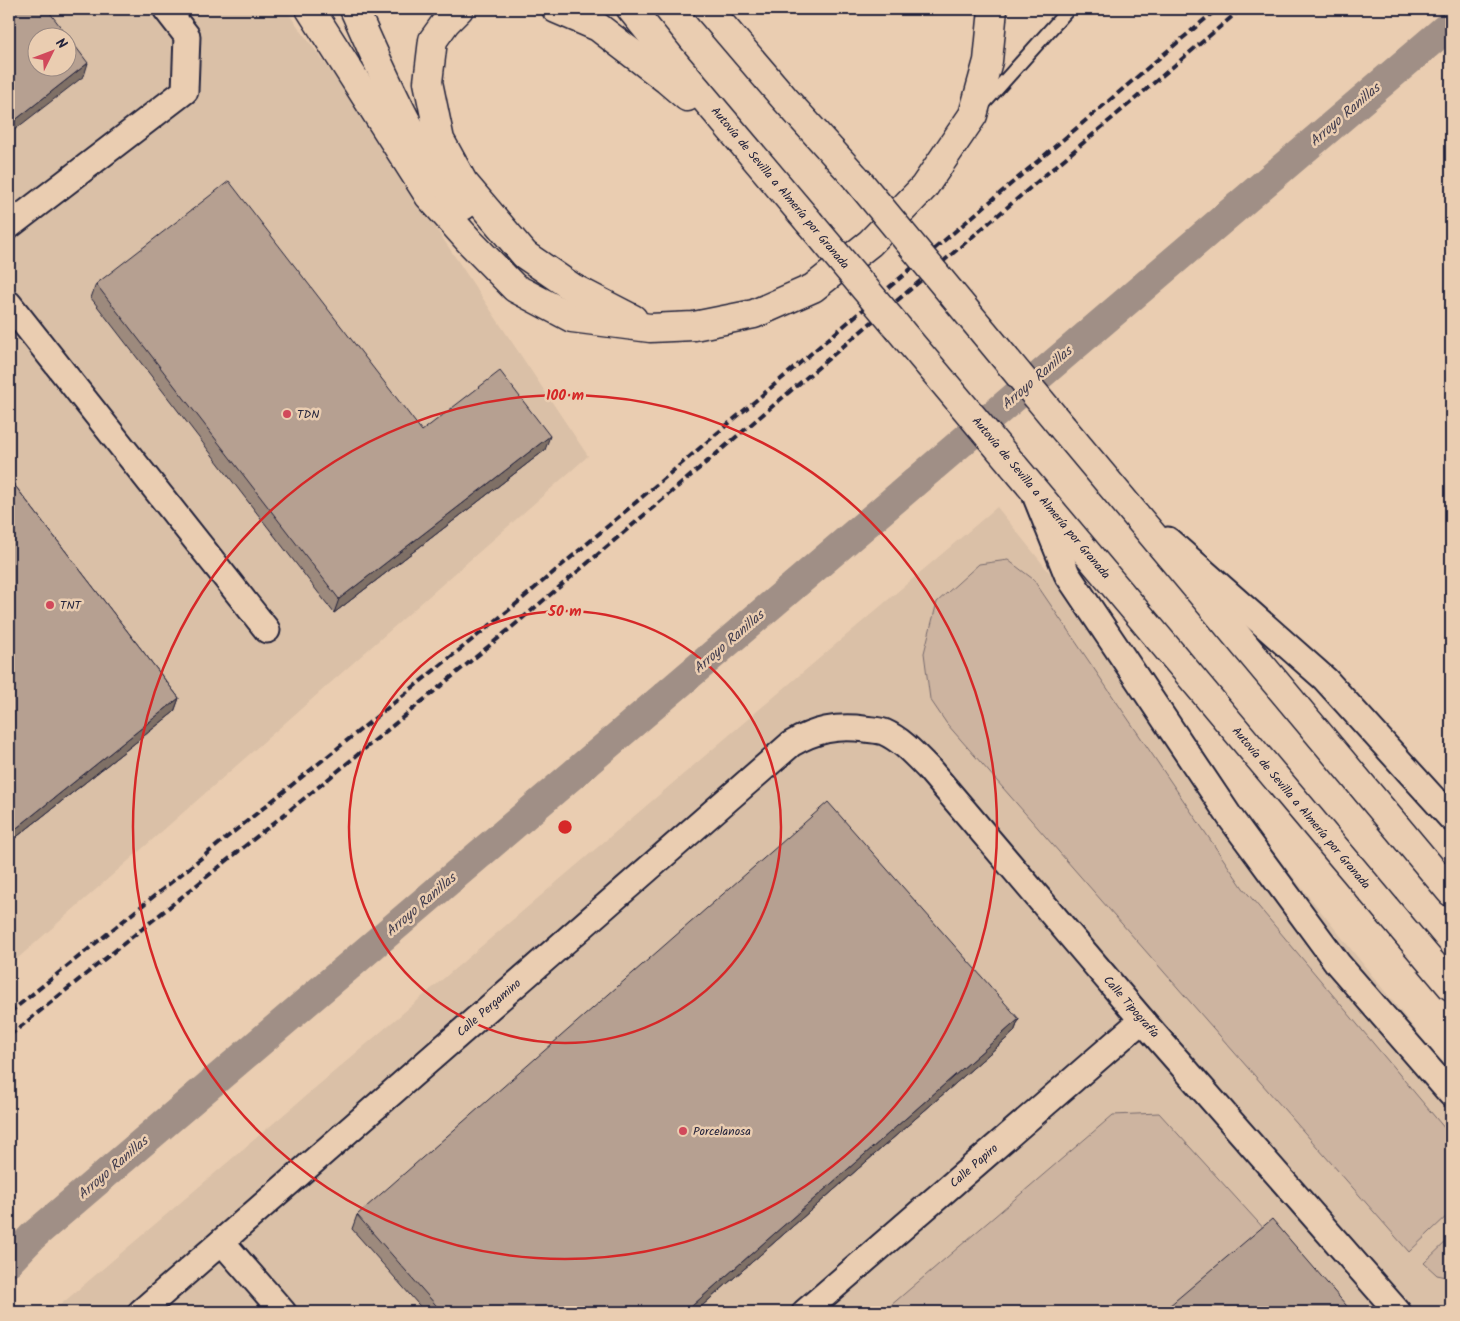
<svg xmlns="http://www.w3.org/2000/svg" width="1460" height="1321" font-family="Kalam,sans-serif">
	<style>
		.built { fill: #dac0a7; fill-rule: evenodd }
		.green { fill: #cdb4a0; stroke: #786b6e }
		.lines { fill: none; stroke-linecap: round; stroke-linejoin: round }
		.canal { stroke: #a08f86; stroke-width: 30 }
		.service-casing { stroke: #22223b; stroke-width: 16 }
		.minor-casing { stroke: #22223b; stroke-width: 29 }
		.trunk-casing { stroke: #22223b; stroke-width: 31 }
		.service { stroke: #eacdb1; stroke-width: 12 }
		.minor { stroke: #eacdb1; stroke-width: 25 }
		.trunk { stroke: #eacdb1; stroke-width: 28 }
		.rail { stroke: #22223b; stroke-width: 4; stroke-dasharray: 8 4; stroke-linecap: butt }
		.trunk-bridge-casing { stroke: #22223b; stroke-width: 31; stroke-linecap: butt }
		.trunk-bridge { stroke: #eacdb1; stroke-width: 28 }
		.wall { fill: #9d8a7d; stroke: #22223b }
		.shaded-wall { fill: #7f7066; stroke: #22223b }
		.building { fill: #b6a091; stroke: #22223b; fill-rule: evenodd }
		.ring { fill: none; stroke: #d62828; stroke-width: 2.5 }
		.poi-dot { fill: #d1495b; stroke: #eacdb1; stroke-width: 2 }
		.labels { text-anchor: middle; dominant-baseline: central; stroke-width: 5; stroke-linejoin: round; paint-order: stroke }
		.street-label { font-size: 12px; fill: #22223b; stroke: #eacdb1 }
		.poi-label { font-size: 12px; fill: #22223b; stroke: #eacdb1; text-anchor: start }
		.water-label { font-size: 14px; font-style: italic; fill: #423d4e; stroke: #eacdb1 }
		.centre { fill: #d62828; stroke: #eacdb1; stroke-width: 2.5 }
		.ring-label { font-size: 15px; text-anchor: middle; font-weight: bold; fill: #d62828; stroke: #eacdb1; stroke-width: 5; stroke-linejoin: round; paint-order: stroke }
	</style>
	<rect width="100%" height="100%" fill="#eacdb1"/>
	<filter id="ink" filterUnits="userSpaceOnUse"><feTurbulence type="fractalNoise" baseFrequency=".02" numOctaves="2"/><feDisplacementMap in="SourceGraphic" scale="10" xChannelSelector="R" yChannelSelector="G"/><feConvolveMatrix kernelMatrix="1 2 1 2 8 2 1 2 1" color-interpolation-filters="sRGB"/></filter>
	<g filter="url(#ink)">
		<g class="built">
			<path d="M9,9H285L333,74L588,456L9,966ZM38,38H68V68H38Z"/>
			<polygon points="997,507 1451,1074 1451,1312 52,1312"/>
		</g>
		<g class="green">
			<polygon points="1008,560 1033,579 1243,888 1451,1136 1451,1212 1409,1252 947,724 930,699 924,653 937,602 979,564"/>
			<polygon points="1159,1113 1267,1232 1173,1312 883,1312 1113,1115"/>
			<polygon points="1451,1237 1451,1278 1437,1275 1424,1263"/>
		</g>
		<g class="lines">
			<polyline class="canal" points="9,1261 33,1236 1451,24"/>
			<defs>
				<polyline id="service" points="982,106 1066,12 1067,9"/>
				<g id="minor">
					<polyline points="9,226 185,91 187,36 166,9"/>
					<polyline points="9,304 267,630"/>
					<polyline points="1036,497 1067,574 1232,820 1338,964 1451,1094"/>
					<polyline points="1168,540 1325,679 1451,818"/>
					<polyline points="222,1242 283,1312"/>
					<path d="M141,1312L791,744C815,730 837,725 865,729C871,730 878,730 884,732C902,740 915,755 929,769L1142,1020L1398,1312"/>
					<polyline points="805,1312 1142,1020"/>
				</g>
				<g id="trunk">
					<polyline points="310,9 429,196 471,243 515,288 572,318 650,328 694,326 754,314 813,288 870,243 924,187 973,115 988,61 993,9"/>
					<path d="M354,9C385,77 413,149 463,206"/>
					<polyline points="459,9 446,22 433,40 428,82 440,140 463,182 525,255 573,288 633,319"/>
					<polyline points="556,9 598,27 667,80 687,97"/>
					<polyline points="631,9 673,61 809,222"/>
					<polyline points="708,9 784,98 856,178"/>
					<polyline points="1063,428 1451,892"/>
					<polyline points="1013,465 1451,986"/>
				</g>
			</defs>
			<use href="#service" class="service-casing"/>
			<use href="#minor" class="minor-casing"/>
			<use href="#trunk" class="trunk-casing"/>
			<use href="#service" class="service"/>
			<use href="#minor" class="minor"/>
			<use href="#trunk" class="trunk"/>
			<g class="rail">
				<polyline points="9,1013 509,610 1217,9"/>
				<polyline points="9,1036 327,780 518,622 1241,9"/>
			</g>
			<defs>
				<g id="trunk-bridge">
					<polyline points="856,178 1063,428"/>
					<polyline points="809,222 1013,465"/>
				</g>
			</defs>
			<use href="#trunk-bridge" class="trunk-bridge-casing"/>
			<use href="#trunk-bridge" class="trunk-bridge"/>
		</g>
		<g class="wall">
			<polygon points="96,284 422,431 545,450 334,613 91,298"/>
			<polygon points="9,478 179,698 174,712 9,843"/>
			<polygon points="1019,1019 1014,1032 695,1312 425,1312 352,1229 357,1215"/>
		</g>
		<g class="shaded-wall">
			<polygon points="88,63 84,76 9,134 9,125"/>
			<polygon points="550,436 545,450 334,613 339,599"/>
			<polygon points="179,698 174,712 9,843 13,831"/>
			<polygon points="1019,1019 1014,1032 695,1312 685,1312"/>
		</g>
		<g class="building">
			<path d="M9,9H47L88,63L9,125ZM38,38H68V68H38Z"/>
			<polygon points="229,181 422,431 500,371 550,436 339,599 96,284"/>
			<polygon points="9,478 179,698 13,831 9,826"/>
			<polygon points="828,802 1019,1019 685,1312 442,1312 357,1215"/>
			<polygon points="1272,1219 1352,1312 1162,1312"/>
		</g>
	</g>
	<g class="ring">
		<circle cx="565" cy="827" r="216"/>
		<circle cx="565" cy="827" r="432"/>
	</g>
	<g class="poi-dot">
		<circle cx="287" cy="414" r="5"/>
		<circle cx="50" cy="605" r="5"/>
		<circle cx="683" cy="1131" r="5"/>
	</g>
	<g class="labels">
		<g class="street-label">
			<text transform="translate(780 188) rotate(50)">Autovía de Sevilla a Almería por Granada</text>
			<text transform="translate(1041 498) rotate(50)">Autovía de Sevilla a Almería por Granada</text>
			<text transform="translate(1301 808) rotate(50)">Autovía de Sevilla a Almería por Granada</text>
			<text transform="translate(1131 1007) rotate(49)">Calle Tipografía</text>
			<text transform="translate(489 1008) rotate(-41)">Calle Pergamino</text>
			<text transform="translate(974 1166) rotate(-41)">Calle Papiro</text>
		</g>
		<g class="poi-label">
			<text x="297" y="414">TDN</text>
			<text x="60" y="605">TNT</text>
			<text x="693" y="1131">Porcelanosa</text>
		</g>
		<g class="water-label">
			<text transform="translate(1345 115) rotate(-41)">Arroyo Ranillas</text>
			<text transform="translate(1037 378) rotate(-41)">Arroyo Ranillas</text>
			<text transform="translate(729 642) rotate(-41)">Arroyo Ranillas</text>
			<text transform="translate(421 905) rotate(-41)">Arroyo Ranillas</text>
			<text transform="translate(113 1168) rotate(-41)">Arroyo Ranillas</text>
		</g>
	</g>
	<circle cx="565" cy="827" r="8" class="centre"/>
	<g class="ring-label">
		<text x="565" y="400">100 m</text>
		<text x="565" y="616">50 m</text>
	</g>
	<rect width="1460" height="1321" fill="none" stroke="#eacdb1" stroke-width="30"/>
	<rect x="15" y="15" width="1430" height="1291" fill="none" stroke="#22223b" stroke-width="2" filter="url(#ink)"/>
	<g transform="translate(52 52) rotate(48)"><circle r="24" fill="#eacdb1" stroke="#9a8982"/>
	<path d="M0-4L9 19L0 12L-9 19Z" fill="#d1495b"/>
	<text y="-8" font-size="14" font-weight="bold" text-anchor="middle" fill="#22223b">N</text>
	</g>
</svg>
